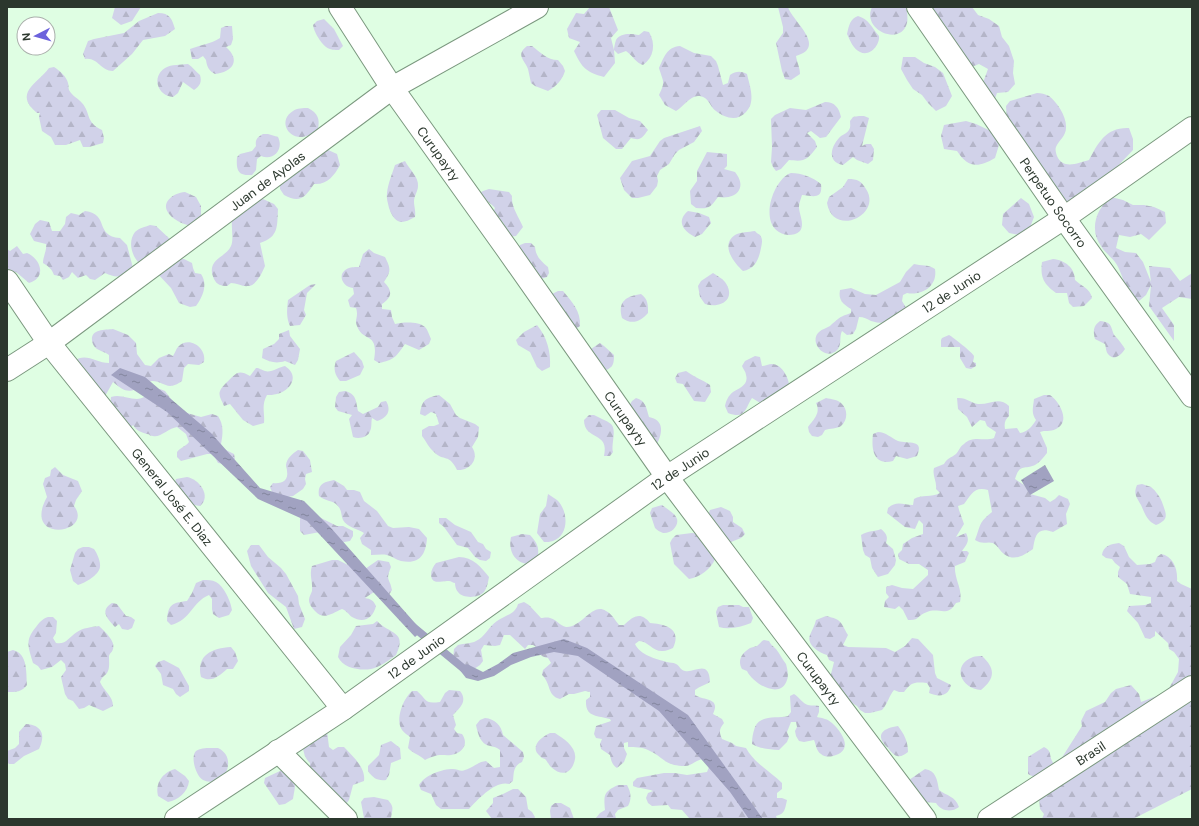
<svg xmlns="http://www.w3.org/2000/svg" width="1199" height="826" font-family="'DM Sans',sans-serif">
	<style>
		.forest { fill: url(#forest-firs) }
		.water { fill: url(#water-ripples) }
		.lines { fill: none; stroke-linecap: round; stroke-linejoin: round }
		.stream { stroke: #a1a2c1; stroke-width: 8 }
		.minor-casing { stroke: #7b987f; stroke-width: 24 }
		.minor { stroke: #fff; stroke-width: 22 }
		.labels { text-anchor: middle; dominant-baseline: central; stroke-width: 3; stroke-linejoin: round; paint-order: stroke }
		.street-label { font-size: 13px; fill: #2b372d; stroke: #fff }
	</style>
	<defs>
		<pattern id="forest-firs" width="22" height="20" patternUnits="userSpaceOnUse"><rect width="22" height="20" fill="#d1d2e9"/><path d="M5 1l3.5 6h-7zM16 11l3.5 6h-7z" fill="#b4b5c8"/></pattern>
		<pattern id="water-ripples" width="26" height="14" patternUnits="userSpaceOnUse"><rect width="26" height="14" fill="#a1a2c1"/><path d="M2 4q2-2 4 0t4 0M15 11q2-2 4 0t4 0" fill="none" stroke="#83859d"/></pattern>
	</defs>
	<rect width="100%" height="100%" fill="#dffee3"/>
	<g class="forest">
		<polygon points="115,7 141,7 132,21 121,25 112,18"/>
		<path d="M590,7H609L618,30L611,38L614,50C614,48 615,43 616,40C621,32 632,34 639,35L644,31L649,32C656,44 654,57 643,65C636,63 633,56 626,51L618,54L614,50L615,63L604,77C586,72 582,68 574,51L580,42L569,38L567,29L576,13L584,14Z"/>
		<path d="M778,7H788C792,21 828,47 796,56C797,63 800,67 800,74L791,80L785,79L782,71L776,43L783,33V27Z"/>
		<path d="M872,7H906C907,11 908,18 907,23C901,47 861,30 872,7Z"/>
		<polygon points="911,7 972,7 978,15 989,19 999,26 1002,37 1009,46 1014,61 1013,73 1015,84 1008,92 997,93 993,104 977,89 984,80 988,69 979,64 969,68"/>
		<path d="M158,13C170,13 172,19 175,29L165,36L143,40L132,54L113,71C100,71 98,57 85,59L83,54L88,41L94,39L124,33L139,21Z"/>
		<path d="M858,16C869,19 872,28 879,36C880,45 870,57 860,52C853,49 850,40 847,34C849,25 850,19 858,16Z"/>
		<path d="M324,19L334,29L343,46L339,50C335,50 330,50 326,47C320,42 314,32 313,25L317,21Z"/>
		<path d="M226,26H232L233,39L231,45L226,47C241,60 233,72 215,74C209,71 207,67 206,60L203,56L198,59H192L190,49C200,45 211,44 220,38L221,28Z"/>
		<path d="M527,46H532C540,52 547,60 558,60L563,66L565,71C562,80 557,86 548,91L535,86L531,83C530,78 529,74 528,69C525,60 515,55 527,46Z"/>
		<path d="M680,46L694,53L711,56L716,61L718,66L723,85L728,83L730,75C736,71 741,71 747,74C750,87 756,102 746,112C737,122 725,118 716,111C709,106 709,96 698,96C690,96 683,107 676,111L665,105L659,95C666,81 663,82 659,68C664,57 667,47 680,46Z"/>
		<polygon points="903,57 915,57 924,63 935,67 943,73 952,96 946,106 936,111 928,103 922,95 913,89 907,80 901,69"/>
		<path d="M188,64C193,67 195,71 200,75C202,82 200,86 194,90L183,82L178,93L173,97C158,96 151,77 165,68C172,64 180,65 188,64Z"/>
		<path d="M54,67C59,70 67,77 68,83C69,86 68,87 69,90C72,96 78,98 82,103C91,113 85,122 102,130L104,138L103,143L89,147H83L80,140L66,145H55L51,137L42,131L39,117L40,113H37C13,93 37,84 49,68Z"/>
		<path d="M1037,93C1041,93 1045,94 1049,96C1057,102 1067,117 1066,128C1066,136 1059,140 1056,147C1055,149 1056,153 1057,156C1063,170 1078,163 1089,160C1098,143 1106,127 1129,128L1133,139V150L1113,171L1065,209L1007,122L1006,106L1010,101Z"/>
		<path d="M825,102C835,102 839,108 841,117L826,137L820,138L811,131L807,133L815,141L817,147C807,160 805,162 789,160L781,169L776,171L773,167L771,162L772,147L771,119L775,115L790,108L806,110Z"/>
		<path d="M308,108C318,113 320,119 318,129C294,151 274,122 293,111C297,108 303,108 308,108Z"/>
		<path d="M601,110H615L629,118L640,121L648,130C642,138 641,141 631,138L622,149H616L603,138L597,115Z"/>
		<path d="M859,116H864L869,118L862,146L866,144H871L874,149L873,160L868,164L857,160L853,157L843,165C826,162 831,145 841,136C844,134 847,133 849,130C851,127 850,124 850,121L853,117Z"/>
		<path d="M966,121L976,124L997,134L999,145L995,158C978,168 968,168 957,151L944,149L941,136L944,125Z"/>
		<polygon points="700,126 702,131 694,142 679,150 675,154 669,164 660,170 657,176 658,181 657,186 650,195 638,198 632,198 624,190 620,178 632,161 650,156 660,141 664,138"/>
		<path d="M263,134H268L278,137C284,149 274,161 261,156L257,159L256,170L252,175C238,176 236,171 237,157L240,154L252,151L256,146C255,140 257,137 263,134Z"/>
		<path d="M326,149L337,154L340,165C334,176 327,185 314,184C305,197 300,204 284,195L280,189V178Z"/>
		<path d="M707,152L727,154V166L724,169L735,172C748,188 736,200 718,197C710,208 709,209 696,208L691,204L690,191L697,181V171Z"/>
		<path d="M405,161C409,169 419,177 418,186C418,191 414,196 414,201C414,207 416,211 415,217C401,225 395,224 389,208C388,203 386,198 387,193C388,184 392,174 395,165Z"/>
		<path d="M791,173C802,173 812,177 821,184C823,200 813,196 802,195C801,199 799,202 799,207C799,214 805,224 800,231C797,234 792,235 789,235C755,232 772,179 791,173Z"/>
		<path d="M848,179C858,179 861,181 866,189C883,215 833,238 827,203L829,197L843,187Z"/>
		<path d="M489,189L509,192L512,196C511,207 519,217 523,227L516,236L509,237L501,229L504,224C501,219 496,218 493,213L495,208C491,203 484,199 478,194L483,191Z"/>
		<path d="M185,192L196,197L201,206V218L193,226C185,225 175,221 170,215C159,203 173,193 185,192Z"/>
		<path d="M1111,197L1123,200L1133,205H1144L1154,207L1165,212L1166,223L1149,240L1141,234L1130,237L1119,235L1116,248L1125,252L1136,253L1143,262L1151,282L1149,266L1170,268L1180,281L1192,273V299L1179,297L1162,308L1174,325V341L1149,306L1151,285L1146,295L1139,301C1124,291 1125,280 1117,265C1113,258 1105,253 1101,246C1089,229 1096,209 1111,197Z"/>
		<polygon points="1021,198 1029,204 1034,217 1029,230 1019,235 1009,233 1002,225 1003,214"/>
		<path d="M263,199L274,204L278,209C277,226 279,237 260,243L265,266C262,273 256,286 248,286C243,287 237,283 231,283L227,286C221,286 217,285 214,279C205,259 226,258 231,246C234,240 231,227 232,218L258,200Z"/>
		<path d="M85,211C110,214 94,236 120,238L127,245L133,268C122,277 118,279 105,273L95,280L90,279L86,275L78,278L72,272L69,277L63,280L60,276L54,275C52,269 48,266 43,263C43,256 47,251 46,244L34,241L30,234L35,224L40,220L49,222L52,231H60L65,224L66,217L71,213L79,215Z"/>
		<path d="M688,211L699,213L709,217L711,223L702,234L695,237C683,231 676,221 688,211Z"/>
		<path d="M150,225L156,226L172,241L139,263C131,255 128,241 135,232C139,228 145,227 150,225Z"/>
		<path d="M755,231C756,233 759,234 760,235C763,239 762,243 761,248C759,259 755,269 743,271C734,263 720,245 735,235C740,232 749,232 755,231Z"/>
		<path d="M525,243H531L535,247C536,257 541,261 548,267L549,273L547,277L535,281L517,249L520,245Z"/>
		<path d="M17,246L23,254L27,253C41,259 47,278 29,283L16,272L7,274V249L10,251Z"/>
		<path d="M369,249L374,253L385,257C391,269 391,271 384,282C393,291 392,297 382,304V309L391,310L392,317L395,324C402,322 419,321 425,327C428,330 429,335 431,339L429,344L419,350L405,344C396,357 394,360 379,363L374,360C379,331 363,343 357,326C354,319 359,317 356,308L350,307L348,300L354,294L353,288C342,287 336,273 349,268C351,267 356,267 359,267L363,254Z"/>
		<path d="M178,259H184L192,263L193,268L195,273L201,274C208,284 203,297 196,306L190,307L179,303L171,288L156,272Z"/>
		<path d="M1053,259C1065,260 1075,268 1075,280C1081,286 1090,288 1092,298L1084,306L1073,307L1069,303L1067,293H1056C1044,284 1040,278 1042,262Z"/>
		<path d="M914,264C921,266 928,264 935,269C938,286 922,296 907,293L903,295L902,301L908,311C893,320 888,326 871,321C867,319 864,317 859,317L856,329L853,334L847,335L842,331C839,337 842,343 838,349C826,363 808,342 819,332C822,329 827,328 830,326C839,318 839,317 851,313V309C843,304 838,300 840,290L851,288L865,294L876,295L900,282L906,272Z"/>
		<path d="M713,273C717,276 722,278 725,282C737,299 721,309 705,304L700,297L698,286L701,281Z"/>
		<path d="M316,284L307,293L304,310L306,315L300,325L290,326C286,317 287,309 288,300L310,285Z"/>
		<path d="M558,291H563C572,302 581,311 580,326L571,333L552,294Z"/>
		<path d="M641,294C648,299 648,305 648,313C640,322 632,325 622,318C617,301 627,296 641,294Z"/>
		<path d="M1100,321C1114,322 1110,329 1115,336C1119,340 1122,344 1125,349C1122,354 1114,362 1108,354C1106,352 1106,347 1105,344L1095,339C1093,331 1093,326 1100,321Z"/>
		<path d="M537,325C547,337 551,352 550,367L542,371L537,367L530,352L518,345L516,340L524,332Z"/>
		<path d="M113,329L128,335L136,343L137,354L145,365L151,366L159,358L169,354L173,356C175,353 176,349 178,347C189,335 207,348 204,362L199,365L188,364L184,368L182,381C167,392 164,381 152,381C149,381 146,384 144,385C129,394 125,392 113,382L104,398L74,361C86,352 96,363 109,363V355C105,352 100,351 97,349C94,347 92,343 92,340C91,329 105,330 113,329Z"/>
		<path d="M289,330L290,336L300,349L298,360L295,365L285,361C276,364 270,362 262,358L263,349L274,344L279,339V334Z"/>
		<path d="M949,335C953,337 973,353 974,356C974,358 973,361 973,362L976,363V366L971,369L966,368L960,358V347H941V340L942,338Z"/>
		<path d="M600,343L604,346L614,355C614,367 612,367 603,372L588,351Z"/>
		<path d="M354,352L362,361L364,367L360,375L346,381H340C335,375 333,369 336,361Z"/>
		<path d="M755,356L760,357L762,366C765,366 769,364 772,364C781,364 788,376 789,384L786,393L762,404L752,398C745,408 746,420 728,413L725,406C726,401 728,396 733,392C739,388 749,385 746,375C746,372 743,369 742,366L745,361Z"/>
		<path d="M285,366C300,376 291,390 277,394C273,395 270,395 267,395C261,406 265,412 264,423L253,426L243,420L230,404L224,406C222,401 218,396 220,391C221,388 224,385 226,383C235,375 237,368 250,376L256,368C260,368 261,370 265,371C271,373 279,367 285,366Z"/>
		<path d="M686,371C694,377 703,380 710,385L711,392L705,402L694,401L683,384L677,383L675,378L678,373Z"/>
		<path d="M160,389L165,391L180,411L201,417L212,414L218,416C224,425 223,434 221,444L224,449L234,454L235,459L224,464L218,463L213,454H207L181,461L177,457V452C181,447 185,447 189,442L186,434L177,427C169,428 160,438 153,436C147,435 152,435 147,434C140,432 137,431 133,425L129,429L109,415L111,397C120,394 128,399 137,399C146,399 151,390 160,389Z"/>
		<path d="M345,391C356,394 356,400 358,411L363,414L378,407L381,402L386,401C392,411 387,418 377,421L372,418C371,422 372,428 370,431C368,438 358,439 353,437L349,419L352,415L338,411L335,407L336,397L339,392Z"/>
		<path d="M439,395L450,404L456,415L460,418L475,424L479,427L478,437L472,447C480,459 470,471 457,470C449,453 444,462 434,452C429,448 426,441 422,436V430L429,426H434L439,424L436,414L431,412L425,416L420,414C422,400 425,398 439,395Z"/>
		<path d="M1044,395H1050C1060,402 1071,422 1056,429C1050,432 1045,430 1040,432L1047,448V453C1044,457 1039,463 1035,465C1024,470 1020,463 1015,479L1024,485L1030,494L1045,498L1050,502L1055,499L1059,495L1068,499L1070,504L1066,514L1067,524L1053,532C1037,526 1035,536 1033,549C1024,555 1015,562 1004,554C1000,551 998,546 993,543C987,541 983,545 975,540C981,525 978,523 992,512L988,490C974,486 971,495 964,504L958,506L959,510L964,524L956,537L966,533C970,541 967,544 962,551H967L969,553L965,562L955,566C954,579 963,589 960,602L956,603C947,618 939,607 927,612C917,615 920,621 908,620L903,610L899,606L895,609L884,607L885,601L889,597L886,593V587L892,585L902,588L913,589L928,575V570L919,564H909L899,559L898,554L902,550L903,544L912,538L923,534V524L919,520L915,529L905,527L887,513L888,508C897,500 903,505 913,505L914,499C922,494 931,498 940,493L936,489C937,481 932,476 934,468L944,464C947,458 951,458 956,454C959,451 960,446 964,444C973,435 984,442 994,438L996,432L987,426L985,421L980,420L972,427L967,417L958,409L957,398C966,397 971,403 978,404C989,405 999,396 1009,406V416C1005,420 1004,423 1005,429L1017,428L1020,433C1027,432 1032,427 1036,420C1031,413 1033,408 1034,399Z"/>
		<path d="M636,398C646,401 646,407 649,417C664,420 663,432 657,444L629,406L632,401Z"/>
		<path d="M826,398C831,399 838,400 841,403C848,409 848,420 841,426C837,429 830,428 825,430L822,435L818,437L812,436L809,432L808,427C814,419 821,413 816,403Z"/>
		<path d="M589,415H594C599,418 606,420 611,424C617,430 611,444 613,452L610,456H604C610,431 584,441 584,420Z"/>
		<path d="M878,432C886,432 891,438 898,441C908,444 925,439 917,456L907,459L896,456L893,461C874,466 871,450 873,434Z"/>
		<path d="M298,450L303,451L310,460L312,472L306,474L305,479L306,484L303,489L293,496L287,497L272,492L270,487L273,483C281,484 289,481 287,471C287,468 286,468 286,465C287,458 292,454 298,450Z"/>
		<path d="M55,467L63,475L78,481L82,491L76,500L74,506C95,534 21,544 47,497L43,484L45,478L50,476L51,470Z"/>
		<path d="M187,477C199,479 212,496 200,506L188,504L174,485L176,479Z"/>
		<path d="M334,480L344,486L347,490H354L360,492L364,501L377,511L388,526L393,528L409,527L419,529L427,538C426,554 420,565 401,561C396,560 392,556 387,555C382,554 376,555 371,555V550L362,544L360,538L364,533C358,529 347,527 343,520C341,516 342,510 338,506C333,500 324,501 319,496C317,484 324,482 334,480Z"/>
		<path d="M1142,484C1145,485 1148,486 1151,487C1156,491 1160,497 1162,502C1166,514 1170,519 1156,525C1147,521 1145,514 1141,505C1137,498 1133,494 1137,485Z"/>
		<path d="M548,494C551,496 554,498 557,500C568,510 570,535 553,541C550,542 547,542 544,542L537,533L540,514L546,506Z"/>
		<path d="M662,505C667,509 675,513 677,519C679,526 671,534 663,533C660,532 657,530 655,528L650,513L652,508Z"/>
		<polygon points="721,507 730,511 733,517 733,522 742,528 745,534 741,538 731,542 727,540 708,515 710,510"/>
		<polygon points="311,513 337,526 343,526 353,531 353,536 350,541 339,543 320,532 304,535 300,531 300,516"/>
		<polygon points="439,518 446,518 455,525 471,532 478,542 483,544 486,549 491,552 490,558 486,561 480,560 475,557 468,548 457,545 444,527 439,523"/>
		<path d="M881,529C887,534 888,537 886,543L893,549L896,560L895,565L888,574L878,577L872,568L870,558L865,555L863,550L861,535C869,530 874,532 881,529Z"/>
		<path d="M692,533L702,534L706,539L715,559C711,569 700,577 689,579L674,564L670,543L672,539L676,535Z"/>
		<path d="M522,534L530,535C537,543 539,546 538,557L527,564C514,562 508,550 511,537Z"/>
		<path d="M1119,543L1124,546L1129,557L1137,565L1150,564L1155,562L1157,557L1161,554C1173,556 1178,569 1177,581L1181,584L1192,589V789L1133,819H1042L1044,814L1040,809L1038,785L1042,781L1028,774V757L1044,747C1052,751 1049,755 1052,761C1053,763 1055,765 1056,767L1082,726L1081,721L1086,711L1105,702L1111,693L1116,689L1131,685L1139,694L1141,702L1167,692L1178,672L1179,659L1174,652L1169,649L1168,643L1155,631V636L1150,639L1145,638L1138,623L1127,611L1129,606L1145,605L1151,603V597L1130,594L1127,584L1118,577V572L1120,567L1115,563L1112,559L1106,558L1102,555C1103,546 1111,544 1119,543Z"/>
		<polygon points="251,545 259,545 268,557 281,568 286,574 298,596 299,604 305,619 302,627 294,629 286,607 268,593 251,566 247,551"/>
		<path d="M83,547H89L94,549C97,553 101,562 100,567C99,575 85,583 78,585L73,581L70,570L75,553L78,549Z"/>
		<path d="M459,557C473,557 481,567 489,577C488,582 487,588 484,592C479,598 463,599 458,592C456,590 455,586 455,583C453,583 451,581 449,581C442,580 432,586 431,575C431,570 433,567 436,563Z"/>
		<path d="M332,560H338L354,568L365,569L378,560L389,562L391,567C385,581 390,578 392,590L389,595L374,592L365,598C371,599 373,600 376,606C373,618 364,624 352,617C349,615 347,611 342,609C332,613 324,621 315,611C312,608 309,604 309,600C309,597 311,594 312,591C313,582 309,575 312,566Z"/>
		<path d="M203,580C208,580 212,580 216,582C224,586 231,602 232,610L229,615L219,618L213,614L212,609V599L209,595C192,602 191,620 171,625L167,621C168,604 172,603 187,601L192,593L196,583Z"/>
		<path d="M524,602L529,605L541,618C543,618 547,617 550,618C556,619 560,626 566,627C582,628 592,602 606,611C612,614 615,620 619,625H624C633,616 641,611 650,623C666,624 682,629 673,648C670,649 666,651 663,651C653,652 648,641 639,641L635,644C640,655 656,659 667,662C670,663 673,662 676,664C680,666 680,670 685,671C695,673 709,659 710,682C705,685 700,686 695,690V695C704,701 721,697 713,714L722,719L724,723C719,729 719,732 722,739L732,743L736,746L746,748C754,763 770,771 782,783V789L777,793V798H782L787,800C785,809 785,814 776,816L777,819H698L695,818H689L682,810L671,809L668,805L652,806L648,803L646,798L648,793L653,791C646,788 640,789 633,786V782L637,778L664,773H675L687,775L707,772L709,767L703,759C696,760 691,766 685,766C664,766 664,757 648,750C642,747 635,747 628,747V742L624,743V748L627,754L624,762L617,768C612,765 611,760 610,755L601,749L600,744L602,739L596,738L594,734L596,726L611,721L610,719C598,715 585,718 586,700L590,697V692L585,691L574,694H569L560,699C547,696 551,683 542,675L543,670L551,663L548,658C541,657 539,654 538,648L533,645H528L525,649L510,635H504L500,645L495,646L484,645L481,650L483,661L480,665L471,671L453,659L454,649L458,645C464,643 471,644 476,641C485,637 489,626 497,621C505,615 515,615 518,604Z"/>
		<path d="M112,603L117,604L126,616L131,617L135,620L132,628L128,630L122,629L119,624L115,627C108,619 99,611 112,603Z"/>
		<path d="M723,605H739L743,607H749L753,618L751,623C741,627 729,630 719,627L716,612L718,607Z"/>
		<path d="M826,616C843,620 840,622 848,635L843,645L848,647L886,648L895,652L905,646L912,638L918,639L933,655L935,673L937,678L951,685C948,697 939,697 929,693L930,688L927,683C914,682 912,682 904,692H899L894,690C889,696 888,703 882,710L870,713H865L860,710L857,706L847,700L825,676L831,674L834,662L829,660L827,655C820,653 806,645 810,635C812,630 815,625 816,620Z"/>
		<path d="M48,617H53L57,621L56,633L53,638L56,643C66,645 69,637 77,632C82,628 92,627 99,626C104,631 116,641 113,649C112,653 109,653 109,657C109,662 110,669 107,673C104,677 103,675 100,682C104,691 113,696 113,706L103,711L89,705L84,708L79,709L73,701L68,699L65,694L61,677L66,670L65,664L61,660L52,667L41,670L38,666L33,663C29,648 24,641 36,627C39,623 42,619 48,617Z"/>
		<path d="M377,621C389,634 408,631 396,655C391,659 378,668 371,669C360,671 343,668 338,657L340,647L351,635L356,626L373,624Z"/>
		<path d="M764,640L769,641C771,645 773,646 776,649C780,654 782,659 786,664C787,668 789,675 787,680C781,700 753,684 747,671L742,669C737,660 742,653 750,648C752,647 755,647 757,646C760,644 761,641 764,640Z"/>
		<path d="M231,647L235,652L238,661L233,669H227C219,676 212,683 201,677C196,655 212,648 231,647Z"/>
		<path d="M13,650C28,654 26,672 27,685C22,692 16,692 7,692V652Z"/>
		<path d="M982,656C995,668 996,678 981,690C961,689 951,665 973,657C975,656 979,656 982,656Z"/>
		<polygon points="164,660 179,668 189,686 189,691 180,697 176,694 173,689 163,685 161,674 155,666 158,662"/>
		<path d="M449,690L460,691C468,701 460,708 453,715L456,725L454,729L457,733L462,734C469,744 463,753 451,755C446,756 440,754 435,756C432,757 428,758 425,760C420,755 412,753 408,748L410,737C408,735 404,733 402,730C395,719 403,699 412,691H417C428,700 423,704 440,702L445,693Z"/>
		<path d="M794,694C799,697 803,704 808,705C812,706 815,705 819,706V712L817,717C822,718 828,719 832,723C843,733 854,751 833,756C829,757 824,757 821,754C816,751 816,744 814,740L804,742L799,741L796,736L795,731L797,727L796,722H791L787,732L789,737L787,742L779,750C769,749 760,749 752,744C752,737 753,733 755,727C761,714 777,719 788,716L791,712L790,696Z"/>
		<path d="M485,718C495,719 501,725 503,735L523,752L524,757L522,762C513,766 514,772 513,781L509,784C496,780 478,799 469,809H441L436,805L431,794L421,790L419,785C425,775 442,769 453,769C457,769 461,772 465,770C473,768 477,762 486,761L494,768L500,767V750C496,747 495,747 490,746C480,744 478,734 476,725L480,720Z"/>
		<path d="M26,724C42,725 46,735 39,749L24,756L14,764H9L7,762V751L15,748L19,744V732Z"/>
		<path d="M898,726C904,734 908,741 908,752C904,755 901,757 897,756C893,755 890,750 887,747C874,734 884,728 898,726Z"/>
		<path d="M327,731L329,747L333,750L338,747H344C352,756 366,767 364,781L353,785L349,800L346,804L310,774V763C305,758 304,754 303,748Z"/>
		<path d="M550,733H555C564,739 577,747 575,759C572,774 562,777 551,767C549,765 547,761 545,759C543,758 541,758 540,756C529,747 541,737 550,733Z"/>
		<path d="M391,741L400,748L401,759L391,763L389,775L386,780C377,781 373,778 368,771V766L379,755L381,745Z"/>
		<path d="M218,748C233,755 230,773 218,782C213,782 207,782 203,780C196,776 190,757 196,751C201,747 212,748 218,748Z"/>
		<path d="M175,769L185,776L189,781C188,792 178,800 168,802L158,796C155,783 162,773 175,769Z"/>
		<path d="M925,769C936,771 937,779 939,790C947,796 955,796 959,807C951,813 941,811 936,803L925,802L909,780Z"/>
		<path d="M285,770C297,781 296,783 293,799L285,804L279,805L264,783L265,778L280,771Z"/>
		<path d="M618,785H627C631,792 632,799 628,806L618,810L615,814L616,819H595L600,813L605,810C604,795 603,792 618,785Z"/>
		<polygon points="513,789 518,789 526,797 528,809 532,812 535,817 534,819 492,819 486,811 493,803 493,798 503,794"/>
		<path d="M374,797L388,800C395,808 392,809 391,819L364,818L361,802L364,798Z"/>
		<polygon points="555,803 561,803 570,808 574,819 551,819 550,811 551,806"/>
	</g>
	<g class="water">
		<polygon points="120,368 145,377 211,433 260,488 304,501 331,528 422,631 415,637 307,521 258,499 167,412 111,375"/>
		<polygon points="1045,465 1054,481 1030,495 1021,480"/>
		<polygon points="564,639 587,648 688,715 763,819 749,819 730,792 659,711 578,656 554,652 531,657 511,665 494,676 478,681 466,678 459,669 467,664 483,672 498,664 513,653"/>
	</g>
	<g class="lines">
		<polyline class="stream" points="412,626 469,673"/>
		<defs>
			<g id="minor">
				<path id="s1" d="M340,7L392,88L507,249L667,477L925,819"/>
				<path id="s2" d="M918,7L1064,218L1192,396"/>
				<path id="s3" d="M7,281L49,343L343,709"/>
				<path id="s4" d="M7,370L49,343L392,88L537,7"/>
				<polyline points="278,751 346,819"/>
				<path id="s5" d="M176,819L343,709L667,477L1064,218L1192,128"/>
				<path id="s6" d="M989,819L1192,687"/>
			</g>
		</defs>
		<use href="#minor" class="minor-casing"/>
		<use href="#minor" class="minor"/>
	</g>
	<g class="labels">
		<g class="street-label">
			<text stroke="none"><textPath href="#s1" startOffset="177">Curupayty</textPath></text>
			<text stroke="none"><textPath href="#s4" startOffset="322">Juan de Ayolas</textPath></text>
			<text stroke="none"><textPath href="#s2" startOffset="238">Perpetuo Socorro</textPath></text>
			<text stroke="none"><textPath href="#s5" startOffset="938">12 de Junio</textPath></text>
			<text stroke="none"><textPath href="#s1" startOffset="501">Curupayty</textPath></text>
			<text stroke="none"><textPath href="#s5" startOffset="614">12 de Junio</textPath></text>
			<text stroke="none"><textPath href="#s3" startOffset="272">General José E. Diaz</textPath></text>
			<text stroke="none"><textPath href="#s5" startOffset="290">12 de Junio</textPath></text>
			<text stroke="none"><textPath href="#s1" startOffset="825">Curupayty</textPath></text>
			<text stroke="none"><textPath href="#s6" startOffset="121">Brasil</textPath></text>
		</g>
	</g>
	<rect width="1199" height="826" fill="none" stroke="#2b372d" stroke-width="16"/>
	<g transform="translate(36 36) rotate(264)"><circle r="19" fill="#ffffff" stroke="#aaafab"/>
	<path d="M0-3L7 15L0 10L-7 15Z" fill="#6c62dc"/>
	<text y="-6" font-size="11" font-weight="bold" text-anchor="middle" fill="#2b372d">N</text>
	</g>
</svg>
